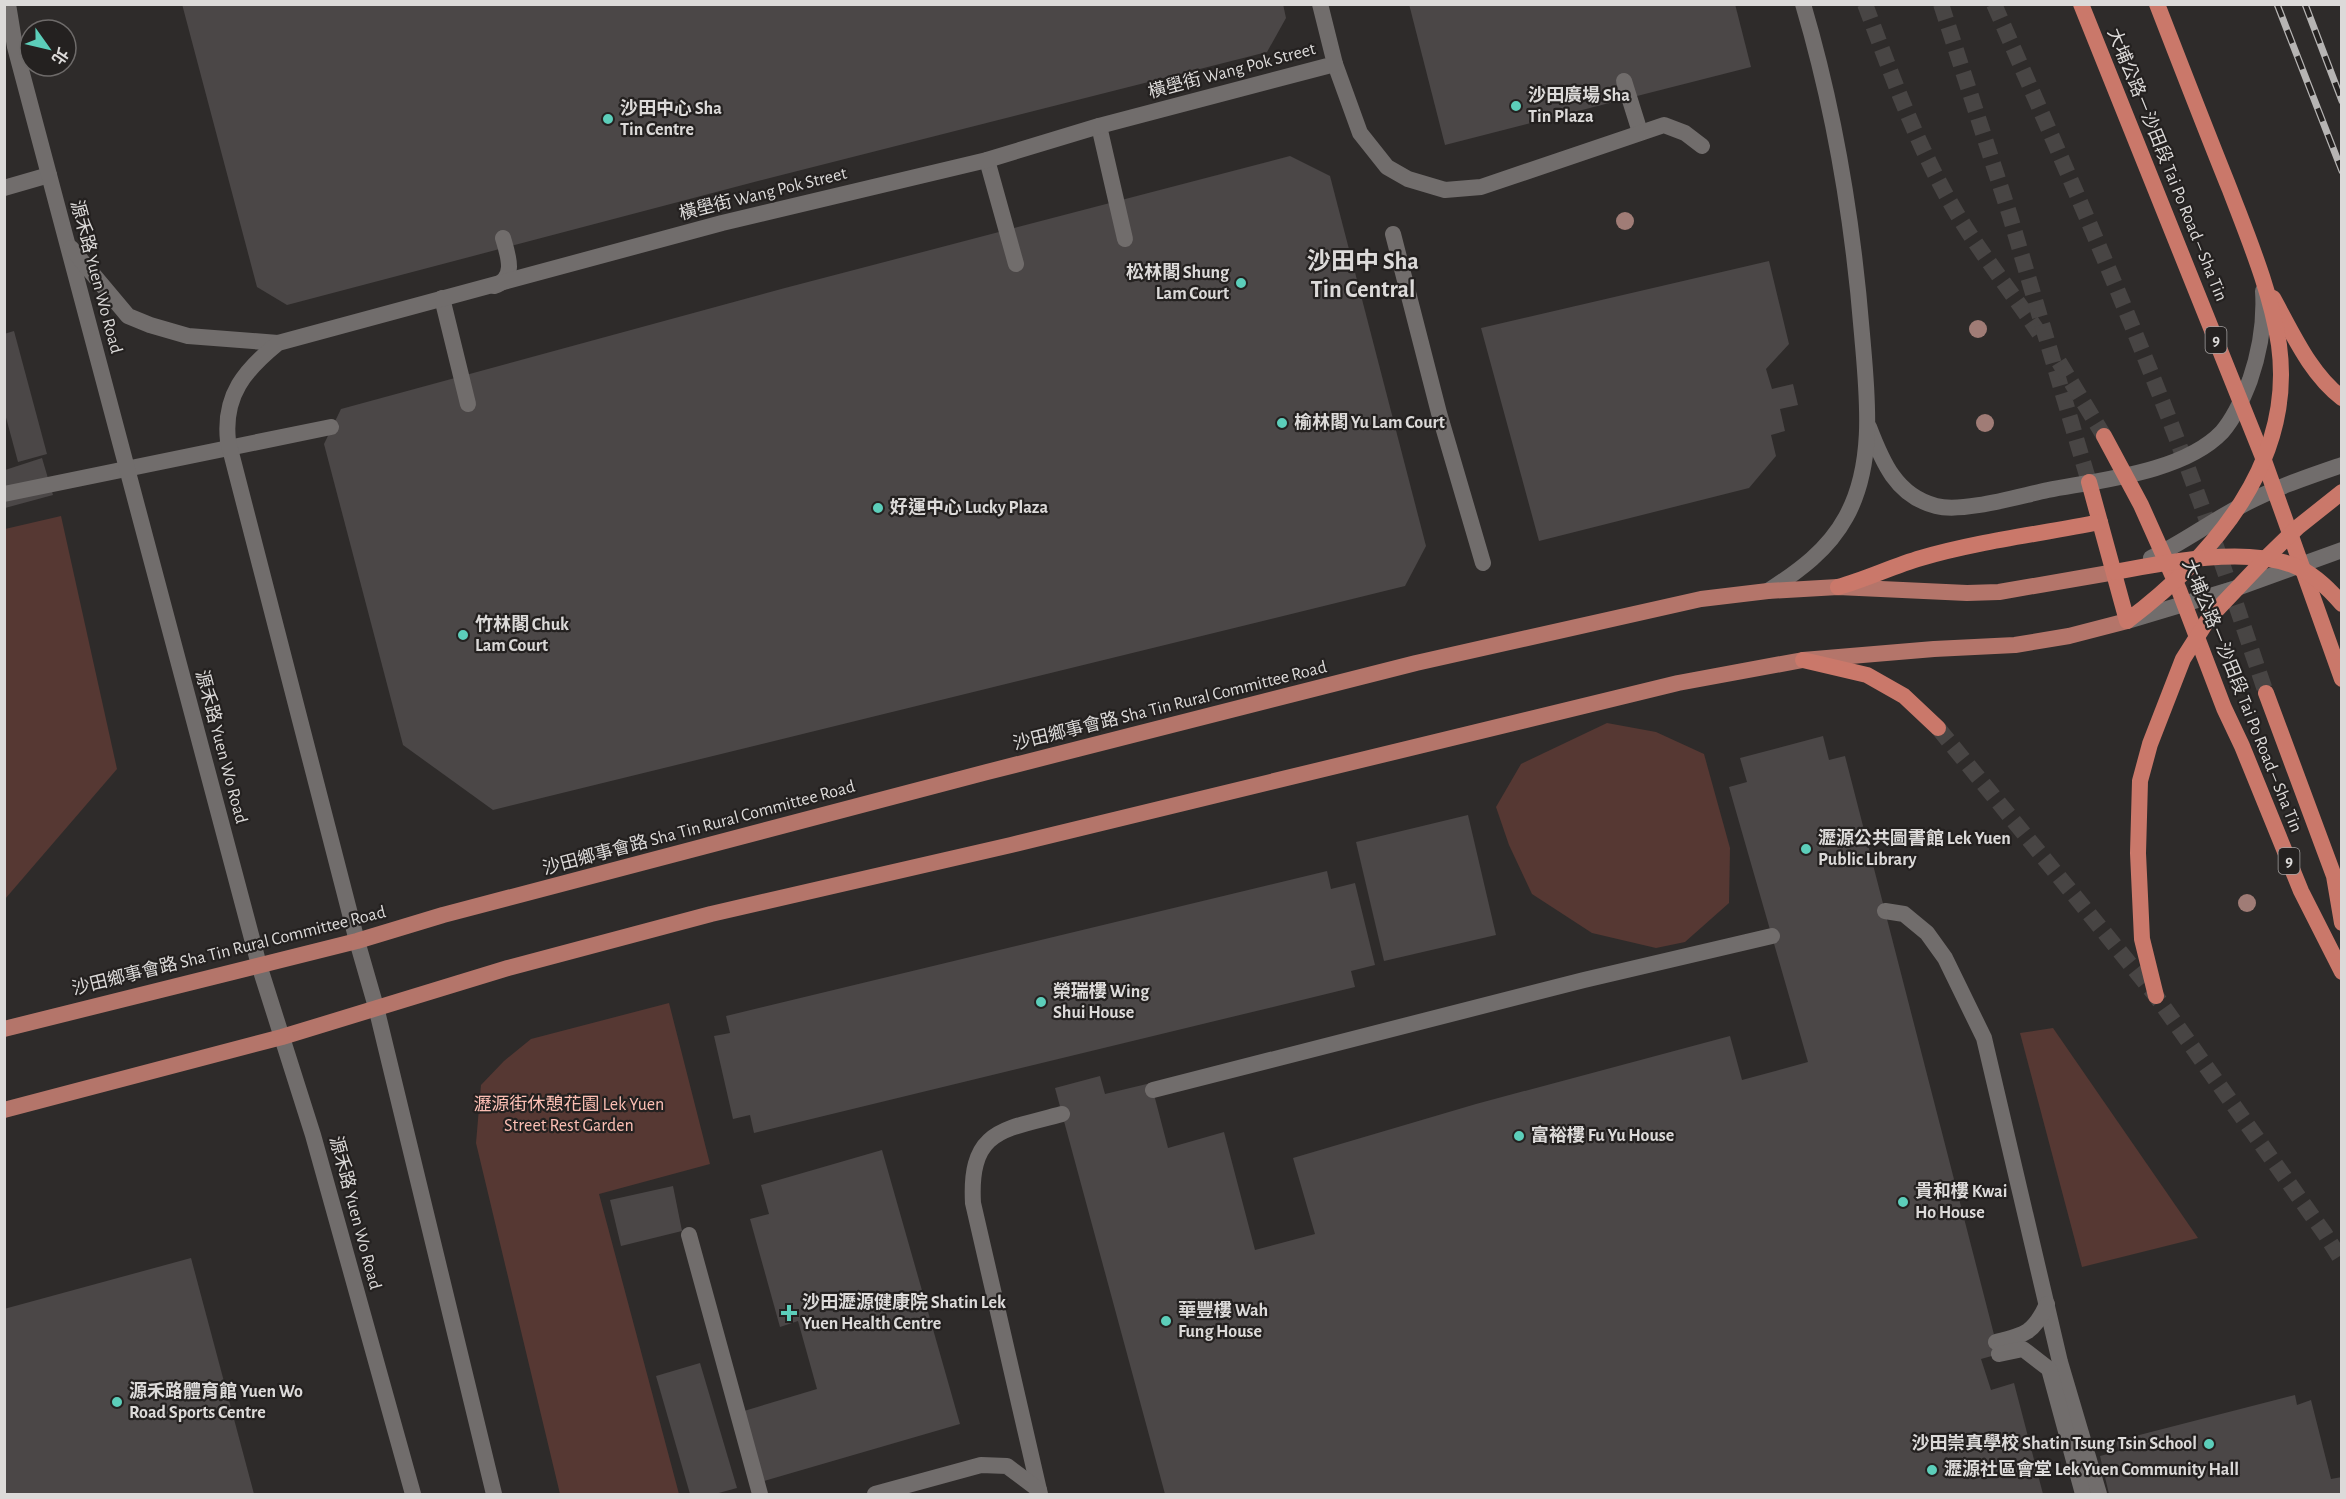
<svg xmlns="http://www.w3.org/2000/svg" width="2346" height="1499" font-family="'Alegreya Sans','Noto Sans TC',sans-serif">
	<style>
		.green { fill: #563833 }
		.building { fill: #4b4747 }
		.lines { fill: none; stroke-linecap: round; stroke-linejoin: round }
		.trunk-tunnel { stroke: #484544; stroke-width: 16; stroke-dasharray: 16 8; stroke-linecap: butt }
		.service { stroke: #716d6c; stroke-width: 16 }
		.pedestrian { stroke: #716d6c; stroke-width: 16 }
		.minor { stroke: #716d6c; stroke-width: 16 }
		.tertiary { stroke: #716d6c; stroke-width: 16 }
		.secondary { stroke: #716d6c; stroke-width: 16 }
		.primary { stroke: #b4756a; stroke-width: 16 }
		.trunk { stroke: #ca786a; stroke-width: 16 }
		.rail-casing { stroke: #b6b4b3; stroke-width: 7 }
		.rail { stroke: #242120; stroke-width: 4.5; stroke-dasharray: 14; stroke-linecap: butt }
		.tree { fill: #a07c76 }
		.poi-dot { fill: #5cceba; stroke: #242120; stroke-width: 2 }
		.labels { text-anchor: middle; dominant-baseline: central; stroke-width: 4.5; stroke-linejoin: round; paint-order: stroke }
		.shield { fill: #242120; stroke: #a5a2a2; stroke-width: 1.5 }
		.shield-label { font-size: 16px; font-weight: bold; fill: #dcdad9 }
		.street-label { font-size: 18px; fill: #dcdad9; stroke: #242120 }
		.poi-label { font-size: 18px; font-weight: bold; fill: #dcdad9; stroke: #242120; text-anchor: start }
		.park-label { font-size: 18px; fill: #fdbfb4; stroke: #242120 }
		.district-label { font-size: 24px; font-weight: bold; fill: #dcdad9; stroke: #242120 }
	</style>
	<rect width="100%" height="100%" fill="#2e2b2a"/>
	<g class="green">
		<polygon points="61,516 117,769 5,899 5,529"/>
		<polygon points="1607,723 1656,732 1704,754 1730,848 1729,903 1685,942 1656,948 1592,933 1532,894 1509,845 1496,807 1521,764"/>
		<polygon points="669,1003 710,1164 599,1194 679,1494 560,1494 476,1143 481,1085 504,1061 531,1039"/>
		<polygon points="2053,1028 2198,1238 2082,1267 2020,1033"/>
	</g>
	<g class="building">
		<polygon points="182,4 1283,4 1286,18 1267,52 758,181 287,305 257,287"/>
		<polygon points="1409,4 1735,4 1751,67 1445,145"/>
		<polygon points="1290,156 1330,176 1426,546 1405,586 493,810 403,745 324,444 341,409 785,288"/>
		<polygon points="1769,261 1789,344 1766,369 1772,389 1793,384 1798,405 1780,409 1785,431 1771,435 1776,456 1749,488 1539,541 1481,328"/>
		<polygon points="14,331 47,454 18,462 4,410 4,334"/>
		<polygon points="42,458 53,495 5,508 5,470"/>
		<polygon points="1823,736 1829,760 1845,756 1999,1354 1981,1359 1991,1390 2014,1383 2043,1494 1165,1494 1055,1088 1100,1076 1105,1094 1151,1083 1168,1148 1224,1132 1255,1250 1315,1234 1293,1158 1476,1104 1730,1036 1742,1080 1808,1062 1729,787 1747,782 1740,758"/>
		<polygon points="1468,815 1496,935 1384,961 1356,842"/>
		<polygon points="1327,871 1331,889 1355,883 1375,965 1351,971 1355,987 754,1133 750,1115 733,1119 714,1036 730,1033 726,1016"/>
		<polygon points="882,1150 960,1424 764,1481 744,1411 817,1389 798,1321 780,1327 750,1219 769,1214 761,1185"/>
		<polygon points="673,1186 682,1231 621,1246 610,1200"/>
		<polygon points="191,1258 254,1494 4,1494 4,1309"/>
		<polygon points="700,1363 737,1488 715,1494 690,1494 656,1376"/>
		<polygon points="2295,1395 2297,1405 2311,1400 2331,1479 2342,1477 2342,1494 2109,1494 2100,1456 2119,1451 2116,1441"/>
	</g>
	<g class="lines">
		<g class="trunk-tunnel">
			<path d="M1865,4C1895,84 1924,166 1971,236C1993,269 2017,300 2039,333"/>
			<polyline points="1941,4 2010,216 2089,482"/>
			<path d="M1994,4C2062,160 2131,315 2190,474C2217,546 2241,620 2266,693"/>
			<polyline points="2059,362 2104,436"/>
			<polyline points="1938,728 2156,996 2325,1234 2342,1261"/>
		</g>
		<g class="service">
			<polyline points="1624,81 1640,132"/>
			<polyline points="1099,126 1125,239"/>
			<polyline points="987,160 1016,264"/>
			<polyline points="4,188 49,175"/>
			<path d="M494,286C517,279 508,255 503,238"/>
			<polyline points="442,298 468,404"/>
			<path d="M1869,427C1882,461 1896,496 1936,506C1963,513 2019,496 2048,490C2101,480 2184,472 2222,432C2235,417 2243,398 2250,380C2260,351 2265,322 2263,291"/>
			<path d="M1768,591C1799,571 1828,550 1846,517C1876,463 1867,393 1862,334C1853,222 1835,112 1803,4"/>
			<polyline points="1885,911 1904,914 1927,933 1945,958 1984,1038 2060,1362 2099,1494"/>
			<polyline points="1153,1090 1584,980 1772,936"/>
			<polyline points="689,1235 760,1494"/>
			<path d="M1996,1342C2025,1335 2034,1333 2047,1304"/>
			<polyline points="1999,1354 2023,1349 2049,1369 2083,1494"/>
			<path d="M1039,1490L973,1203C969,1129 1003,1130 1062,1114"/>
		</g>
		<g class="pedestrian">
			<polyline points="1393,234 1439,413 1483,563"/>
			<polyline points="4,494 331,427"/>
		</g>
		<g class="minor">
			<polyline points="1335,64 1360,133 1387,167 1408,179 1445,190 1481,187 1664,125 1685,133 1702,146"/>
			<polyline points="875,1494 981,1465 1007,1466 1039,1490 1040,1494"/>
		</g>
		<g class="tertiary">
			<path d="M2151,558C2182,543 2209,523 2239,507C2271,489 2307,477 2342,465"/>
			<polyline points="2127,621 2237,588 2342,550"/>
		</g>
		<g class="secondary">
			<polyline points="8,4 15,47 259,965 313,1135 413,1494"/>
			<polyline points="71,248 128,316 150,325 188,336 278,343"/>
			<path d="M494,1494L376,1007L357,941L228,441C223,395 245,370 278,343L722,223L987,160L1099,126L1335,64L1320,4"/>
		</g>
		<g class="primary">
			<polyline points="4,1029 357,941 443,915 987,772 1416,663 1701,599 1768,591 1838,587 1967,593 1999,592 2115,572"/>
			<polyline points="4,1110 282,1037 508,968 711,914 1011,845 1678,683 1803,660 1934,649 2015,645 2069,636 2127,621"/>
		</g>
		<g class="trunk">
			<polyline points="2081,4 2262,455 2342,679"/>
			<path d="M2273,298C2292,332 2310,374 2342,398"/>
			<polyline points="2104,436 2141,505 2179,590 2224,708 2242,746 2301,891 2342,972"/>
			<path d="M2089,482L2127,621C2213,556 2295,462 2279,345C2271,292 2249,240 2230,190C2205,128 2181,66 2157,4"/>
			<path d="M2115,572C2166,562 2246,546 2295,566C2312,573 2330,590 2342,604"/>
			<path d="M1838,587C1867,579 1893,566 1921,558C1979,541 2041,534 2100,522"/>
			<polyline points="1803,660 1867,675 1904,696 1938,728"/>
			<polyline points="2266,693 2334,876 2342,923"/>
			<polyline points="2156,996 2142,939 2138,853 2140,781 2150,744 2183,659 2209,618 2266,558 2298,527 2342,492"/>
		</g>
		<defs>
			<g id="rail">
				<polyline points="2277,4 2342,171"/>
				<polyline points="2305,4 2342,101"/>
			</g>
		</defs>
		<use href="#rail" class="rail-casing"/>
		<use href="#rail" class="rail"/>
	</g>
	<g class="tree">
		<circle cx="1625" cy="221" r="9"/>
		<circle cx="1978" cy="329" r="9"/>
		<circle cx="1985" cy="423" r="9"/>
		<circle cx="2247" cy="903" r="9"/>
	</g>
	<g class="poi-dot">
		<circle cx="1516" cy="106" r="6"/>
		<circle cx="608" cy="119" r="6"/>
		<circle cx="1241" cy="283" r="6"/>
		<circle cx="1282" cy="423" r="6"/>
		<circle cx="878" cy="508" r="6"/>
		<circle cx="463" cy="635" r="6"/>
		<circle cx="1806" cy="849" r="6"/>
		<circle cx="1041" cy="1002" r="6"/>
		<circle cx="1519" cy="1136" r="6"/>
		<circle cx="1903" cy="1202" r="6"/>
		<path d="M786 1304h6v6h6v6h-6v6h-6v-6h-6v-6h6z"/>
		<circle cx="1166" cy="1321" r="6"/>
		<circle cx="117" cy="1402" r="6"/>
		<circle cx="2209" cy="1444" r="6"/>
		<circle cx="1932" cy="1470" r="6"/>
	</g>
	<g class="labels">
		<g class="shield">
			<rect x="2205.5" y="327" width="21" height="26" rx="4.5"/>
			<rect x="2278.5" y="848" width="21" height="26" rx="4.5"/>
		</g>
		<g class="shield-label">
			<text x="2216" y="340">9</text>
			<text x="2289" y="861">9</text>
		</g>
		<g class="street-label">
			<text transform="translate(1232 71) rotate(-15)">橫壆街 Wang Pok Street</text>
			<text transform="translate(2167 165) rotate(68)">大埔公路－沙田段 Tai Po Road – Sha Tin</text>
			<text transform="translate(763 194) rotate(-14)">橫壆街 Wang Pok Street</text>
			<text transform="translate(96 277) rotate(75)">源禾路 Yuen Wo Road</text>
			<text transform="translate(2242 696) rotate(68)">大埔公路－沙田段 Tai Po Road – Sha Tin</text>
			<text transform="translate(1170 706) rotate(-14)">沙田鄉事會路 Sha Tin Rural Committee Road</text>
			<text transform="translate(221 747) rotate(75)">源禾路 Yuen Wo Road</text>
			<text transform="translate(699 828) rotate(-15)">沙田鄉事會路 Sha Tin Rural Committee Road</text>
			<text transform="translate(229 951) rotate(-14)">沙田鄉事會路 Sha Tin Rural Committee Road</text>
			<text transform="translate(355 1213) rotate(75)">源禾路 Yuen Wo Road</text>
		</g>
		<g class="poi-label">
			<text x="1528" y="96">沙田廣場 Sha<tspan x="1528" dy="21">Tin Plaza</tspan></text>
			<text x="620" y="109">沙田中心 Sha<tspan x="620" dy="21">Tin Centre</tspan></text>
			<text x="1229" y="273" text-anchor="end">松林閣 Shung<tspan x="1229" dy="21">Lam Court</tspan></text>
			<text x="1294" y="423">榆林閣 Yu Lam Court</text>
			<text x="890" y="508">好運中心 Lucky Plaza</text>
			<text x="475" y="625">竹林閣 Chuk<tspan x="475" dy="21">Lam Court</tspan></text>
			<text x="1818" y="839">瀝源公共圖書館 Lek Yuen<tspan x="1818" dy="21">Public Library</tspan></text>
			<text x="1053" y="992">榮瑞樓 Wing<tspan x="1053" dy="21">Shui House</tspan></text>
			<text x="1531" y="1136">富裕樓 Fu Yu House</text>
			<text x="1915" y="1192">貴和樓 Kwai<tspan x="1915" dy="21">Ho House</tspan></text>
			<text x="802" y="1303">沙田瀝源健康院 Shatin Lek<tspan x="802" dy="21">Yuen Health Centre</tspan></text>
			<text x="1178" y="1311">華豐樓 Wah<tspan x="1178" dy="21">Fung House</tspan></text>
			<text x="129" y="1392">源禾路體育館 Yuen Wo<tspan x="129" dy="21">Road Sports Centre</tspan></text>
			<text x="2197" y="1444" text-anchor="end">沙田崇真學校 Shatin Tsung Tsin School</text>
			<text x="1944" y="1470">瀝源社區會堂 Lek Yuen Community Hall</text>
		</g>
		<g class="park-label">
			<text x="569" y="1105">瀝源街休憩花園 Lek Yuen<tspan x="569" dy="21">Street Rest Garden</tspan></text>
		</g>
		<g class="district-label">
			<text x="1363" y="262">沙田中 Sha<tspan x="1363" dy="28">Tin Central</tspan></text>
		</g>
	</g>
	<rect width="2346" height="1499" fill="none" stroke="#dcdad9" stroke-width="12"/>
	<g transform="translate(48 48) rotate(124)"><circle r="28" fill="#242120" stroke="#6e6b6a" stroke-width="1.5"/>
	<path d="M0-4.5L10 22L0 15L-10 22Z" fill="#5cceba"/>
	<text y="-9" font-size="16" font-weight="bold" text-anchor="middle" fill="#dcdad9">北</text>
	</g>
</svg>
